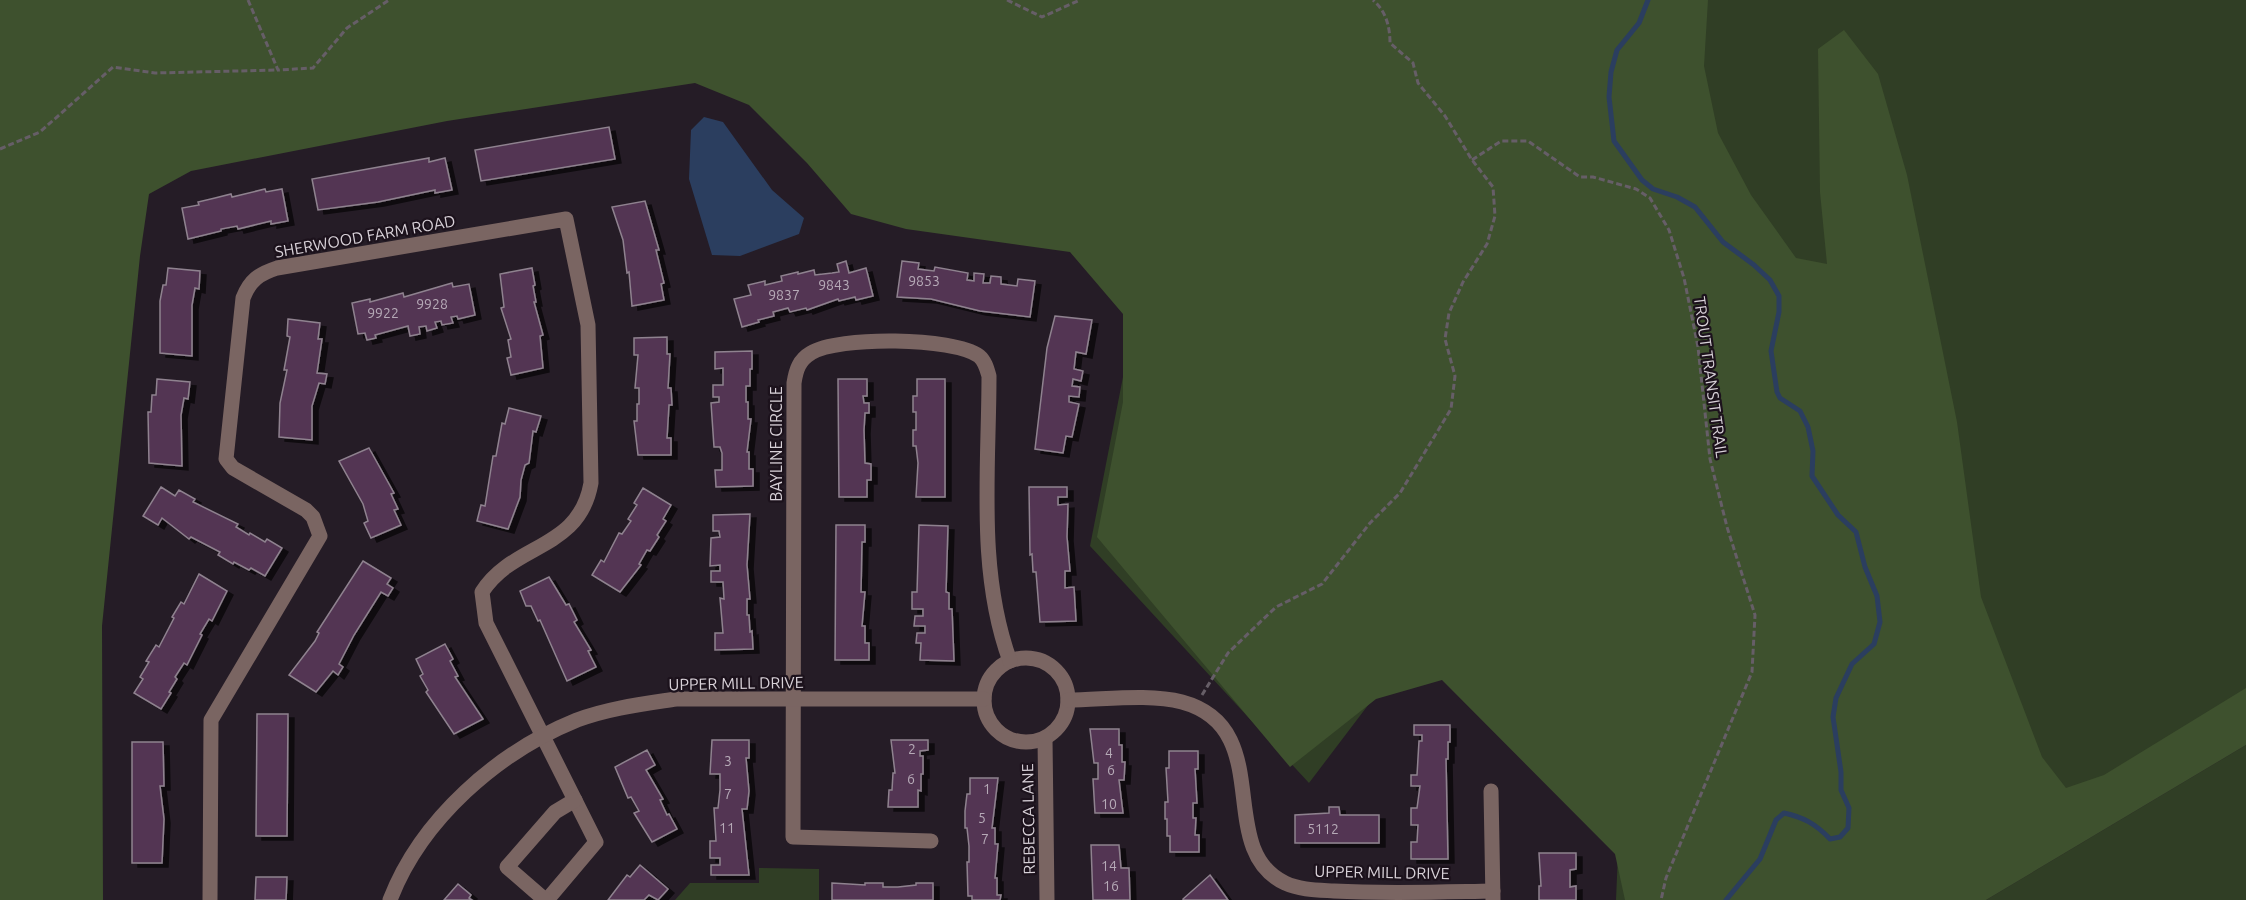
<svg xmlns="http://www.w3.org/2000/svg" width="2246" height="900" font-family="Ubuntu,sans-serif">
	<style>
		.green { fill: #303e25 }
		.forest { fill: #3e512e }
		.water { fill: #2b3e5f }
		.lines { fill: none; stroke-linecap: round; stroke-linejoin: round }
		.stream { stroke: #2b3e5f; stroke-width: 5 }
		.building { fill: #523653; stroke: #8f828f; stroke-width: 1.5; filter: url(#shadow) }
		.path { stroke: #665e67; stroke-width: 3; stroke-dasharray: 6 3; stroke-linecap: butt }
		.minor { stroke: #7a6562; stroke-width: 15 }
		.labels { text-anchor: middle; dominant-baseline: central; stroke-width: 4.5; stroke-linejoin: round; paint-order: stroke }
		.number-label { font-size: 14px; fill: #b6aab7 }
		.street-label { font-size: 16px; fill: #d8d1d8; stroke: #1c121c }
	</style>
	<defs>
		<filter id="shadow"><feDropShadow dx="6" dy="4" stdDeviation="0" flood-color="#0009"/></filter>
	</defs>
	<rect width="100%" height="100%" fill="#251c26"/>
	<g class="green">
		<polygon points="0,0 2246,0 2246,732 1979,900 1616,900 1618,853 1416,642 1309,783 1090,546 1178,95 832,48 145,175 0,900"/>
		<polygon points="2246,745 2246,900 1986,900"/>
		<polygon points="759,868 819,869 819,900 675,900 690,883 759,883"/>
	</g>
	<polygon class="forest" points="0,0 1708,0 1704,66 1718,133 1751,195 1796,258 1827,264 1820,192 1818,49 1844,30 1878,74 1907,175 1957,422 1981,597 2042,757 2066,788 2104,775 2246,688 2246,745 1986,900 1625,900 1615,854 1442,680 1376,699 1290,767 1097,537 1123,402 1123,314 1070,252 906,229 851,214 807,163 749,105 695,83 447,121 191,171 149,194 140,256 102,626 103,900 0,900"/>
	<polygon class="water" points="704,117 723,122 772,190 804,218 799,234 740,256 712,255 689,179 691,130"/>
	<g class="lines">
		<path class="stream" d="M1648,0L1639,23L1617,50L1611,72L1609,97L1614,141L1642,180L1653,189L1677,197L1695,207L1723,242L1754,265L1770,280L1779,296V312L1771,351L1777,392L1780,398L1800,411L1808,427L1813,451L1812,476L1838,515L1856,532L1865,567L1877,596L1880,622L1874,644L1852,664L1836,698L1833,717L1841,772V790L1849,808L1848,828L1840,837L1830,839C1816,824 1803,817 1784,813L1776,820L1760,859L1726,900"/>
	</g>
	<g class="building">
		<polygon points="609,127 615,159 481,181 475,150"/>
		<polygon points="429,158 429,162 445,158 452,190 435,193 435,190 378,202 318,210 312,179"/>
		<polygon points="265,189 266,192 282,189 288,221 271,224 271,221 238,229 237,226 221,229 221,231 188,239 182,208 199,205 198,202 215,198 231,194 232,197"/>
		<polygon points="645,201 659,250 656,250 664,283 661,284 664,300 632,306 629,272 627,273 623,240 612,207"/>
		<polygon points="846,261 849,273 866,268 873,296 856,300 855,297 839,301 838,299 807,310 806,308 790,312 788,308 773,312 774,316 758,320 759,322 742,327 734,299 751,295 748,285 765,281 765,285 782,281 781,276 798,272 798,274 814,270 815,275 832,273 839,272 837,264"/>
		<polygon points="902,261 919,263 918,269 934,271 935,267 968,273 967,280 974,281 974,273 984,274 983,283 990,283 991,276 1001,277 1001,284 1017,286 1018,279 1035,281 1030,317 980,311 931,299 897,297"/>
		<polygon points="168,268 200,271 199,289 195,288 192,305 192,356 160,353 160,301 163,285 166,285"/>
		<polygon points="532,268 535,285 533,286 536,302 534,302 543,335 540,336 543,368 511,375 507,358 511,357 508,340 511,339 501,308 504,307 500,274"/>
		<polygon points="452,283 453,287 469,284 475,315 458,319 457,316 451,317 453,323 442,325 441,321 435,322 437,328 427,331 426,326 419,327 420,334 410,336 408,326 375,335 376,338 367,340 365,333 358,334 352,303 370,299 370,302 403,293 404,297"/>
		<polygon points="1055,316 1092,320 1086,354 1076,352 1074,369 1083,371 1081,381 1073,379 1072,386 1080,387 1079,397 1069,396 1069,402 1079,404 1072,437 1066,436 1063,453 1035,449 1047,348"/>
		<polygon points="288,319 320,323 318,339 322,339 317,373 327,374 325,384 319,383 312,406 312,440 279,437 280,403 287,370 284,370 290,337 287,336"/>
		<polygon points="667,337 667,354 670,354 668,388 671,388 672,405 669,405 667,438 671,438 671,455 638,455 634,421 637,421 637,404 639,404 639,388 635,388 638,355 634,355 634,338"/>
		<polygon points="752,351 752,369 750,369 750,386 746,386 746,402 748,402 748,419 751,419 747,452 749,452 749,469 753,469 753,486 716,487 715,470 722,470 722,453 720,447 714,447 711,403 719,402 719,397 713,397 713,385 723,385 723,368 715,369 715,352"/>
		<polygon points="157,379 190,382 188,399 184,398 181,415 182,466 149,463 148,412 151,412 152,395 156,395"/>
		<polygon points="838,379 867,379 867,396 863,396 864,403 869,403 869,413 865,413 864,430 865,463 871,464 871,480 867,480 867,497 839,497"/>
		<polygon points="917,379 945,379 945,497 916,497 918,463 916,446 913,446 913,430 916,430 916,412 913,412 913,396 917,396"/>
		<polygon points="509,408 541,416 536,432 533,431 529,463 525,465 521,480 520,497 508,529 477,521 481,505 485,506 493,456 496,456 502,423 505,424"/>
		<polygon points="369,448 394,493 391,494 398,509 394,510 401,525 371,538 364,523 368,521 363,504 339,461"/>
		<polygon points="161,487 175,496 179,490 195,499 193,502 238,524 236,527 249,535 250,533 265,542 267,539 282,548 265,576 251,568 249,570 234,562 233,564 218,555 220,552 191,537 189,539 162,518 158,525 143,516"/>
		<polygon points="1029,487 1067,487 1067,497 1058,497 1058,505 1068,504 1067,537 1070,571 1065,571 1065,588 1074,587 1076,621 1040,622 1036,572 1033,572 1032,554 1030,555"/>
		<polygon points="643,488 671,505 663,519 666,521 657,535 659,537 650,551 647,550 639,564 641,565 620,592 592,575 601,560 604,562 619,533 622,534 631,521 628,519 637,505 634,503"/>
		<polygon points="750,514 747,565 750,599 747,599 747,615 749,615 750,632 752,631 753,649 715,650 715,633 723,633 720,598 724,599 723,582 711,582 711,571 720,571 720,565 710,566 711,538 720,537 719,531 713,531 713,515"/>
		<polygon points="836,525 865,525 865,542 862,542 861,592 865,592 862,626 865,626 865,643 869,643 869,660 835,660"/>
		<polygon points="919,525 948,526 946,592 949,593 949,609 952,609 954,661 920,660 921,643 916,643 917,633 925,633 925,626 914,626 915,616 923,616 923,609 912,609 912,592 917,592"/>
		<polygon points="363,561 391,578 387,584 393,588 388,596 381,592 354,635 339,664 343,667 338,675 333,671 316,692 289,675 315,641 319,633 317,632"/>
		<polygon points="199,574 227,591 212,621 209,619 200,634 202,635 187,665 184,663 175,677 177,679 169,692 171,693 161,709 134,693 143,679 140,677 149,662 146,661 156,645 159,647 174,618 172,617 181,602 184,604"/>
		<polygon points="549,577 566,605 569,604 577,620 574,622 591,650 588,651 596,667 567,681 540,620 538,621 531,606 526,606 520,591"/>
		<polygon points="445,644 453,659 450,661 458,676 455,677 483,719 454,734 426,692 428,690 420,676 423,674 416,659"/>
		<polygon points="257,714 288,714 287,836 256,836"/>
		<polygon points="1414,725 1450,725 1450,742 1448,742 1448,759 1446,759 1448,859 1411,859 1411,842 1417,842 1418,825 1411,825 1411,808 1417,808 1420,786 1411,786 1411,775 1417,775 1419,741 1422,741 1422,735 1414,735"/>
		<polygon points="1090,729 1119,729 1119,745 1122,745 1122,762 1125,762 1124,780 1119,780 1123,813 1095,813 1093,779 1098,779 1098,763 1094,763"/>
		<polygon points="712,740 749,740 749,758 746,758 749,791 747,809 742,809 749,875 711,875 711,865 720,865 720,858 710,858 710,841 716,841 714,808 718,808 720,790 720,774 710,774"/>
		<polygon points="891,740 928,740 928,750 920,751 920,756 923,756 923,774 921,774 921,791 918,790 918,807 888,807 889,790 892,790 893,773 895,773"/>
		<polygon points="132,742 163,742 164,786 160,786 164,819 162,863 132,863"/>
		<polygon points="647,750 655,765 646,770 663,799 660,800 667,815 669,814 677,829 652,842 634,813 639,811 631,797 628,798 615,767"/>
		<polygon points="1169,751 1198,751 1198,769 1195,769 1197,803 1193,803 1193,818 1196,818 1195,835 1199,835 1199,852 1170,852 1170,836 1167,836 1167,819 1165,819 1165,802 1168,802 1166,768 1169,768"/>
		<polygon points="970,778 998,778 992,828 995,828 995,844 998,844 995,878 997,878 997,895 1001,895 1000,900 972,900 972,896 968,896 967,862 969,862 969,846 967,828 965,828 965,811 967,794 970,794"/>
		<polygon points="1329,807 1339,807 1340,815 1379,815 1379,843 1295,843 1295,815 1329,813"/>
		<polygon points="1091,845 1119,845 1121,868 1129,868 1130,900 1093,900"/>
		<polygon points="1539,853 1576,853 1576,869 1570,870 1570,887 1576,886 1576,900 1539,900 1539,886 1541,886"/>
		<polygon points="640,865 668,889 658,900 649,895 644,900 608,900 627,875 630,877"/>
		<polygon points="1210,875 1228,900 1183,900 1183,899"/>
		<polygon points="256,877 287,877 286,900 255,900"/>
		<polygon points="832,883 865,885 865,883 883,883 883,887 898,887 916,885 916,883 933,883 933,900 832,900"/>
		<polygon points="458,884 471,895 469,898 472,900 444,900"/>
	</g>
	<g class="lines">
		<g class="path">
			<polyline points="248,0 278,70 313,68 347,28 389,0"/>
			<polyline points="1007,0 1042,17 1080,0"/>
			<polyline points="0,149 40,132 113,67 155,73 278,70"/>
			<polyline points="1472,160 1501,141 1528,141 1580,177 1593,177 1636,189 1650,198 1669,230 1684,278 1698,347 1710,459 1727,527 1755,615 1752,672 1666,878 1661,900"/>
			<path d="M1202,695L1228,653L1255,627L1276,607L1322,584L1370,523L1400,493L1451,409L1455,376L1445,339L1449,313L1463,282L1487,244L1495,216L1493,187L1472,160L1445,116L1418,83L1413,63L1390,43C1390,27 1386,11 1373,0"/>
		</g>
		<g class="minor">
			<circle cx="1026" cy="700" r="42"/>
			<path d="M1068,700C1102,700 1149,693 1182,702C1278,728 1213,849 1285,883C1300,890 1318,890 1334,891C1387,894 1440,892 1493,891"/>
			<polyline points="1045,738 1047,900"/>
			<polyline points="1491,791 1493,900"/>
			<path d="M931,841L793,837L794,383C796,370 799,360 811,353C838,336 953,337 979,356C985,361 987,369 989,376C989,470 977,571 1010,661"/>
			<path d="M210,900L211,720L320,536L313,517L306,510L233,468L226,459L243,298C250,280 259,274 277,268L566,219L588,325L591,483C579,551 514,542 482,592L486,623L596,842L547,900"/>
			<path d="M390,900C421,819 498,752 577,720C609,708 643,704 676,699H984"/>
			<polyline points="545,900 507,867 555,812 575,800"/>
		</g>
	</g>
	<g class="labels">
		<g class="number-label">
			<text x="924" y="281">9853</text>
			<text x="834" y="285">9843</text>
			<text x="784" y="295">9837</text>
			<text x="432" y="304">9928</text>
			<text x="383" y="313">9922</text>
			<text x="912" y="749">2</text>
			<text x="1109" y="753">4</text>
			<text x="728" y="761">3</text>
			<text x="1111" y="770">6</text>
			<text x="911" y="779">6</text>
			<text x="987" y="789">1</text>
			<text x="728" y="794">7</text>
			<text x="1109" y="804">10</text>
			<text x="982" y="818">5</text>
			<text x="727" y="828">11</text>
			<text x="1323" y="829">5112</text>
			<text x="985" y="839">7</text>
			<text x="1109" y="866">14</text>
			<text x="1111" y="886">16</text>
		</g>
		<g class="street-label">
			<text transform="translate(365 236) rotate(-10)">SHERWOOD FARM ROAD</text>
			<text transform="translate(1711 377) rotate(82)">TROUT TRANSIT TRAIL</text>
			<text transform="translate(776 444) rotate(-90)">BAYLINE CIRCLE</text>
			<text transform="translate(736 683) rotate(-1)">UPPER MILL DRIVE</text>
			<text transform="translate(1028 819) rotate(-91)">REBECCA LANE</text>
			<text transform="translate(1382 872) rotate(1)">UPPER MILL DRIVE</text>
		</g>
	</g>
</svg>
